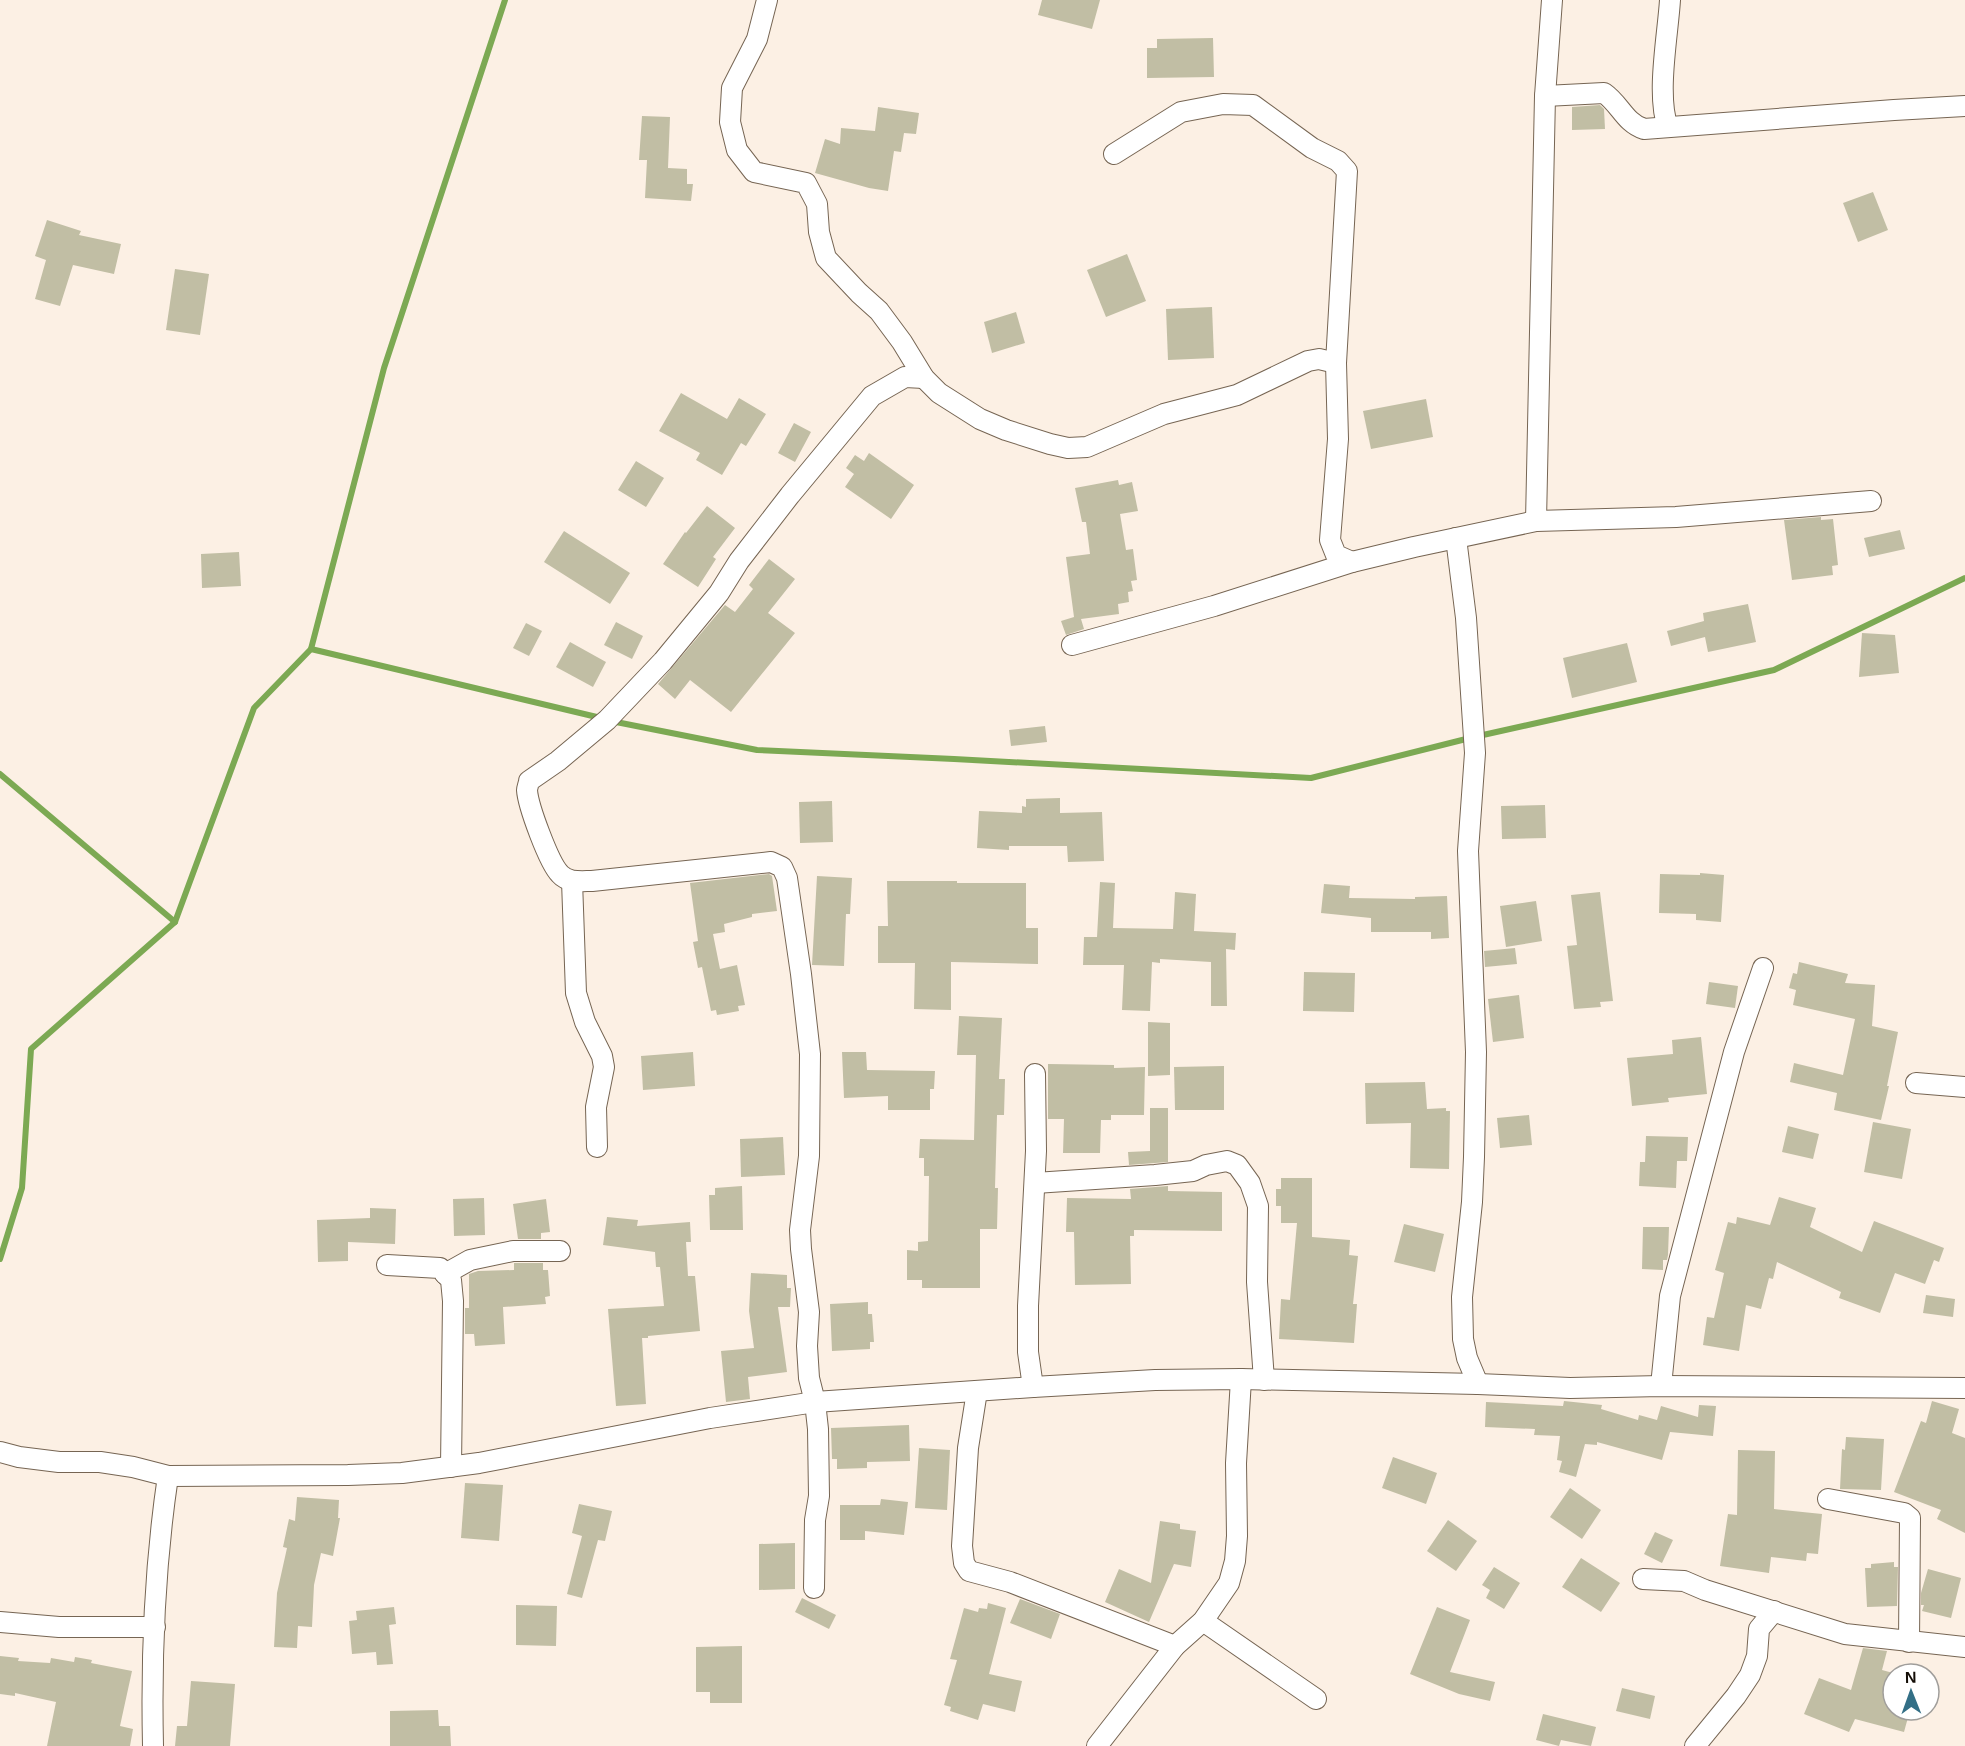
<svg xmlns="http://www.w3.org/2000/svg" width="1965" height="1746" font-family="Arial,sans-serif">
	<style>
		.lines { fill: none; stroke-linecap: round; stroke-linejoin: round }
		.stream { stroke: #7ca953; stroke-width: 6 }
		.building { fill: #c1bea4 }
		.street-casing { stroke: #766553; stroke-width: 22 }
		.street { stroke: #fff; stroke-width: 20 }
	</style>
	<rect width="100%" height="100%" fill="#fcf0e4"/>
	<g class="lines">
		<g class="stream">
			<polyline points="311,649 601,718"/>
			<polyline points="611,721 757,750 954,759 1311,778 1474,737 1774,670 1965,578"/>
			<polyline points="0,774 175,922"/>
			<polyline points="0,1259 22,1188 31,1049 175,922 254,708 311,649 384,368 505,0"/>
		</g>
	</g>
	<g class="building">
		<polygon points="1042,0 1100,0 1092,29 1038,15"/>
		<polygon points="1213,38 1214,77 1147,78 1147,48 1157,48 1157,39"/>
		<polygon points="1600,105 1604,109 1605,129 1572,130 1572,107"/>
		<polygon points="878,107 919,113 916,134 904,133 901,152 894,151 888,191 869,188 815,173 825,139 840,144 841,128 875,131"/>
		<polygon points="642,116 670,117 668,168 687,169 687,184 693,184 691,201 645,198 647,160 639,160"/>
		<polygon points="1873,192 1888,230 1858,242 1843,203"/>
		<polygon points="47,220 81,231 79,235 121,244 114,274 73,265 60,306 35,299 46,260 35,256"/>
		<polygon points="1127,254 1146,301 1106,317 1087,270"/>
		<polygon points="175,269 209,274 200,335 166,330"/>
		<polygon points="1212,307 1214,358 1168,360 1166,309"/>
		<polygon points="1016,312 1025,343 992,353 984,322"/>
		<polygon points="681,393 727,419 739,398 766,414 746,446 741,443 722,475 696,460 700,453 659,431"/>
		<polygon points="1426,399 1433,437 1371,449 1363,411"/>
		<polygon points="794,423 811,432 795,462 778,453"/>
		<polygon points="869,453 914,485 891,519 845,487 854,474 846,468 855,455 864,461"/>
		<polygon points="636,461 664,478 646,507 618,490"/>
		<polygon points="1118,480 1119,485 1132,482 1138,511 1120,514 1126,550 1133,549 1137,580 1131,581 1133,591 1128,592 1129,602 1118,604 1119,614 1081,619 1084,629 1066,635 1061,621 1074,617 1066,557 1090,554 1086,522 1082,522 1075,488"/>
		<polygon points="707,506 735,528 713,557 716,559 698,587 663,564 685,532 686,533"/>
		<polygon points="1821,517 1821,520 1833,519 1838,565 1832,566 1833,575 1792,580 1784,520"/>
		<polygon points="1900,530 1905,549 1869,557 1864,538"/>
		<polygon points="564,531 630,573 610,604 544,562"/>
		<polygon points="239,552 241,586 202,588 201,554"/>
		<polygon points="769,559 795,579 768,613 795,633 731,712 690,680 675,699 658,684 725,605 735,612 753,589 749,585"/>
		<polygon points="1748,604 1756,642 1708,652 1705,637 1671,646 1667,631 1704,621 1703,613"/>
		<polygon points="616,622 643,636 632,659 604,645"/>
		<polygon points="526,623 542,631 529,656 513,648"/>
		<polygon points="1862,633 1895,635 1899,673 1859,677"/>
		<polygon points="570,642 606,662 593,687 556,667"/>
		<polygon points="1627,643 1637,682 1572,698 1563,658"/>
		<polygon points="1045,726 1047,742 1011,746 1009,730"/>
		<polygon points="1060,798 1060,813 1102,812 1104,861 1068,862 1067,846 1009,846 1009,850 977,848 979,811 1022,813 1022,806 1026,807 1026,799"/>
		<polygon points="832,801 833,842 800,843 799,802"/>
		<polygon points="1545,805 1546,838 1502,839 1501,806"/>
		<polygon points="1700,873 1724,875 1721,922 1696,920 1696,914 1659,913 1660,874 1700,875"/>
		<polygon points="769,874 772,876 777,911 752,914 752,917 724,924 725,932 713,934 720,969 737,965 745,1005 738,1006 739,1011 717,1015 716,1010 711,1011 702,967 698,968 693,942 698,941 690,883"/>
		<polygon points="817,876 852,878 850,914 846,914 844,966 812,965"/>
		<polygon points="887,881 957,881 957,883 1026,883 1026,928 1038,928 1038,964 951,962 951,1010 914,1009 915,963 878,963 878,926 888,926"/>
		<polygon points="1100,882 1115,883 1113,928 1173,929 1175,892 1196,894 1194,931 1236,933 1235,950 1226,949 1227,1006 1211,1006 1211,962 1160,959 1160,963 1152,962 1150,1011 1122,1010 1124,965 1083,965 1084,937 1097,937"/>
		<polygon points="1324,884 1350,886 1349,898 1415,899 1415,897 1447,896 1449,938 1431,939 1431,932 1371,932 1371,918 1321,913"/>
		<polygon points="1600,892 1613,1001 1600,1002 1601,1007 1574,1009 1567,946 1577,945 1571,895"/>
		<polygon points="1536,901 1542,941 1506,947 1500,906"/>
		<polygon points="1515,948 1517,964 1485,967 1484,951"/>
		<polygon points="1799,962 1848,974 1845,983 1875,985 1872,1026 1898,1032 1887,1086 1889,1086 1881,1120 1834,1110 1837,1093 1790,1082 1794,1063 1843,1075 1855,1019 1793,1005 1796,990 1789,988 1793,973 1797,974"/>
		<polygon points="1304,972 1355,973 1354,1012 1303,1011"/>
		<polygon points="1709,982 1738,986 1735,1008 1706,1004"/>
		<polygon points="1519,995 1524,1038 1493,1042 1488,999"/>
		<polygon points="959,1016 1002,1018 999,1079 1005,1079 1004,1115 997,1115 995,1188 998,1188 997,1229 980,1229 980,1288 922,1288 922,1280 907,1280 907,1250 918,1251 918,1242 928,1241 929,1176 924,1176 924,1158 919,1158 920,1139 974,1140 976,1055 957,1055"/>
		<polygon points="1148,1022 1170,1023 1170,1075 1148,1076"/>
		<polygon points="1701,1037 1707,1094 1668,1098 1669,1102 1632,1106 1627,1058 1673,1054 1672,1040"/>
		<polygon points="693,1052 695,1086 643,1090 641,1056"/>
		<polygon points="842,1052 866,1052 867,1070 935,1071 934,1089 930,1089 930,1110 888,1110 888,1096 844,1098"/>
		<polygon points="1048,1064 1114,1065 1114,1068 1145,1067 1144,1115 1111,1115 1111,1120 1101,1120 1100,1153 1063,1153 1064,1119 1048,1119"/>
		<polygon points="1224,1066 1224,1110 1175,1110 1174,1067"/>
		<polygon points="1425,1082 1427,1109 1446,1108 1446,1111 1450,1111 1449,1169 1410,1168 1411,1123 1366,1124 1365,1083"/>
		<polygon points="1150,1108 1168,1108 1168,1162 1129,1165 1128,1152 1150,1151"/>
		<polygon points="1529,1115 1532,1145 1500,1148 1497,1118"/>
		<polygon points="1873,1122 1911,1129 1902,1179 1864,1172"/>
		<polygon points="1788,1126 1819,1134 1813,1159 1782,1152"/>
		<polygon points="1646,1136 1688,1137 1687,1161 1677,1161 1676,1188 1639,1186 1640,1162 1645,1162"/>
		<polygon points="783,1137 785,1175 741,1177 740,1139"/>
		<polygon points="1281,1178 1312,1178 1312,1237 1350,1240 1349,1255 1358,1256 1353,1304 1357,1304 1354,1343 1279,1339 1281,1299 1290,1300 1297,1223 1281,1223 1281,1206 1276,1206 1276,1189 1281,1189"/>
		<polygon points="742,1186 743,1230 710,1230 709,1195 715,1195 715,1188"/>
		<polygon points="1168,1186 1168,1191 1222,1192 1222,1231 1134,1230 1134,1236 1130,1236 1131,1284 1075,1285 1074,1232 1066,1232 1067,1198 1131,1199 1130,1189"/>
		<polygon points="1779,1197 1816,1208 1810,1227 1862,1252 1874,1221 1944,1248 1939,1262 1934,1260 1925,1284 1895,1273 1880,1313 1839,1298 1841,1292 1777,1262 1773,1279 1769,1278 1761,1309 1746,1305 1739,1351 1703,1345 1707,1317 1714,1318 1724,1273 1715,1270 1728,1222 1736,1224 1737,1217 1770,1225"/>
		<polygon points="484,1198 485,1235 454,1236 453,1199"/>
		<polygon points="546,1199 550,1232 541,1233 541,1239 518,1239 513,1204"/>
		<polygon points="370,1208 396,1209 395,1244 348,1242 348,1261 318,1262 317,1220 370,1218"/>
		<polygon points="607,1217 638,1220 637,1226 690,1222 691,1242 686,1242 688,1276 695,1276 700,1331 648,1336 648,1338 642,1338 646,1404 616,1406 608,1309 664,1306 660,1267 656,1267 655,1252 603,1245"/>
		<polygon points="1404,1224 1444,1234 1435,1272 1394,1262"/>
		<polygon points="1643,1227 1669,1227 1668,1255 1667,1260 1663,1260 1663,1270 1642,1269"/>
		<polygon points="514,1263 543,1263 543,1270 548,1270 550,1296 545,1297 546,1304 503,1307 505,1344 475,1346 474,1334 465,1334 465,1308 469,1308 469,1274 478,1271 514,1270"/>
		<polygon points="751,1273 787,1275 787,1288 791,1288 790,1307 778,1307 787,1372 748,1377 750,1399 726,1402 721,1351 754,1348 749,1311"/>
		<polygon points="1926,1295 1955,1299 1953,1317 1923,1313"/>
		<polygon points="868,1302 868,1314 872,1314 874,1342 870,1342 870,1349 832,1351 830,1304"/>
		<polygon points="1564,1401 1602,1405 1601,1409 1638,1420 1639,1415 1657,1420 1661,1406 1698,1417 1699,1405 1716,1406 1713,1436 1670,1432 1662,1460 1597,1442 1597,1445 1585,1444 1576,1477 1559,1472 1562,1461 1557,1460 1560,1436 1534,1435 1535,1429 1485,1427 1486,1402 1563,1406"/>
		<polygon points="1932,1401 1959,1409 1952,1433 1965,1438 1965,1533 1937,1519 1941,1510 1894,1492 1921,1421 1926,1423"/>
		<polygon points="909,1425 910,1461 867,1462 867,1468 837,1469 837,1459 832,1459 831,1428"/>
		<polygon points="1846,1437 1884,1439 1881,1490 1840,1489 1842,1449 1845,1450"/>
		<polygon points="919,1448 950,1450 947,1510 915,1508"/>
		<polygon points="1738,1450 1775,1451 1774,1509 1822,1514 1818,1554 1807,1553 1806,1561 1771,1557 1769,1573 1720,1566 1728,1514 1737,1515"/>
		<polygon points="1393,1457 1437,1473 1426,1504 1382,1488"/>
		<polygon points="465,1483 503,1485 499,1541 461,1538"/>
		<polygon points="1570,1488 1601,1510 1582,1539 1550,1517"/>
		<polygon points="297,1497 339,1500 338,1518 340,1518 333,1556 321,1553 314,1585 312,1627 298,1626 297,1648 274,1647 277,1593 287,1548 283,1547 289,1519 295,1521"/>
		<polygon points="881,1499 908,1502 904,1535 865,1531 865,1540 840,1540 840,1505 880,1505"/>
		<polygon points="579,1504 612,1511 605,1541 598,1540 582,1598 567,1594 582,1536 572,1533"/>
		<polygon points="1448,1520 1477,1541 1456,1571 1427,1551"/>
		<polygon points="1160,1521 1180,1524 1180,1529 1196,1531 1191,1567 1174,1564 1149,1622 1105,1602 1119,1569 1151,1583"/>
		<polygon points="1655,1532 1673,1540 1662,1563 1644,1554"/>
		<polygon points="795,1543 795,1589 759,1590 759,1544"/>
		<polygon points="1581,1558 1620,1583 1601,1612 1562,1587"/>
		<polygon points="1894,1562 1894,1567 1898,1567 1897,1606 1867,1607 1865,1568 1871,1568 1871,1564"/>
		<polygon points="1494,1567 1520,1583 1504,1609 1486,1598 1490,1590 1482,1585"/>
		<polygon points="1928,1569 1961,1578 1951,1618 1922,1611 1924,1605 1921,1605 1921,1593"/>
		<polygon points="802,1598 836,1615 829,1629 795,1612"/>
		<polygon points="1020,1599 1060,1614 1051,1639 1010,1623"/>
		<polygon points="988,1603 1006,1608 989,1674 1022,1681 1015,1712 983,1704 978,1720 950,1711 951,1707 944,1705 957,1660 950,1659 964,1608 978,1612 979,1608 987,1609"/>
		<polygon points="516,1605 557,1606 556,1646 516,1645"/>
		<polygon points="394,1607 396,1624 389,1625 393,1664 377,1665 376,1652 352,1654 349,1621 357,1620 356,1611"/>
		<polygon points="1437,1607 1470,1620 1450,1672 1495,1682 1490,1701 1459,1694 1410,1674"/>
		<polygon points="742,1646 742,1703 710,1703 710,1692 696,1692 696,1647"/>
		<polygon points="1863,1648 1887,1651 1882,1670 1893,1673 1893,1710 1910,1710 1904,1732 1855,1719 1849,1732 1804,1714 1819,1678 1851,1690"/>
		<polygon points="0,1656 19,1658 18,1661 50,1663 51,1658 74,1662 75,1657 92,1660 91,1663 132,1671 120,1726 133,1729 130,1746 47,1746 56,1702 15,1693 15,1696 0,1694"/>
		<polygon points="191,1681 235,1684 230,1746 175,1746 177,1726 187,1726"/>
		<polygon points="1622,1688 1655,1696 1650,1719 1616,1711"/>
		<polygon points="438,1710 439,1726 450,1726 451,1746 390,1746 390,1711"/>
		<polygon points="1543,1714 1596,1727 1591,1746 1561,1740 1559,1746 1536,1740"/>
	</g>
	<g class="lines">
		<defs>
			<g id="street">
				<polyline points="767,0 757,39 732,88 730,122 737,150 754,172 806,183 817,204 819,232 826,258 859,293 879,311 902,342 924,378 939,393 980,419 1006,430 1050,444 1068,448 1087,447 1164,414 1237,395 1308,361 1319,359 1336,363"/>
				<path d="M1545,96L1604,93C1620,104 1625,123 1644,129L1894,110L1965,106"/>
				<path d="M1668,127C1656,96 1668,34 1670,0"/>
				<polyline points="1114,154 1181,112 1223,104 1253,105 1312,148 1338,161 1347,171 1336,363 1338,439 1330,540 1336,555 1352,562"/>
				<polyline points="1536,521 1545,96 1552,0"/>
				<polyline points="1456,538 1466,618 1475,753 1468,851 1476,1052 1474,1157 1472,1202 1462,1297 1463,1339 1467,1358 1478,1384"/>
				<polyline points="1072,645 1214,606 1352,562 1414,547 1536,521 1676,517 1871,501"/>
				<polyline points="572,881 576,993 585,1022 602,1056 604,1067 596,1107 597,1147"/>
				<polyline points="1916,1083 1965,1087"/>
				<polyline points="1035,1183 1155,1175 1193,1171 1206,1165 1227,1161 1237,1165 1250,1183 1258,1206 1257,1282 1264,1380"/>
				<polyline points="387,1265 440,1268 451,1280 453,1301 451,1467"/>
				<polyline points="445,1274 470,1260 513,1251 560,1251"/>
				<polyline points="1661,1386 1670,1296 1734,1052 1763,968"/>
				<polyline points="1033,1387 1028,1352 1028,1306 1036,1151 1035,1074"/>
				<polyline points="977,1391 968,1448 962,1546 964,1563 969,1571 1010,1582 1175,1646"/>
				<polyline points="0,1452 19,1457 59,1462 100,1462 133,1467 168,1476 348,1475 402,1473 479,1463 710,1418 815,1402 1033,1387 1155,1380 1241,1379 1478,1384 1570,1388 1661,1386 1965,1388"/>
				<polyline points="1828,1499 1904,1513 1910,1518 1909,1642"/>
				<polyline points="1643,1579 1684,1581 1705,1590 1845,1634 1965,1647"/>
				<path d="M814,1588L815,1520L819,1496L818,1429L815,1402L809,1378L807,1346L809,1312L801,1249L800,1230L809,1156L810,1054L801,974L787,878L782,867L771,862L592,881C581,881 568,883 560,874C549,863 528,806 527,790C527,788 529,783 529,781L558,761L607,720L663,661L719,593L739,561L790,495L872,396L905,377L924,378"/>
				<polyline points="1203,1621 1316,1699"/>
				<polyline points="0,1622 59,1627 155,1627"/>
				<path d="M153,1746C151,1657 155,1563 168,1476"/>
				<polyline points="1097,1746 1175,1646 1203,1621 1229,1583 1235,1561 1237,1536 1236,1463 1241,1379"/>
				<polyline points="1695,1746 1736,1696 1750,1675 1757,1656 1759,1629 1774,1611"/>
			</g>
		</defs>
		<use href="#street" class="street-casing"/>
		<use href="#street" class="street"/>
	</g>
	<g transform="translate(1911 1692) rotate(359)"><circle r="28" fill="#ffffff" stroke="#a09e9b" stroke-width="1.5"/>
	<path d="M0-4.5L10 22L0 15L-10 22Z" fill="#336f86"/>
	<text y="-9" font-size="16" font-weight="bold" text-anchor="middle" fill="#120c05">N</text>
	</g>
</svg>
